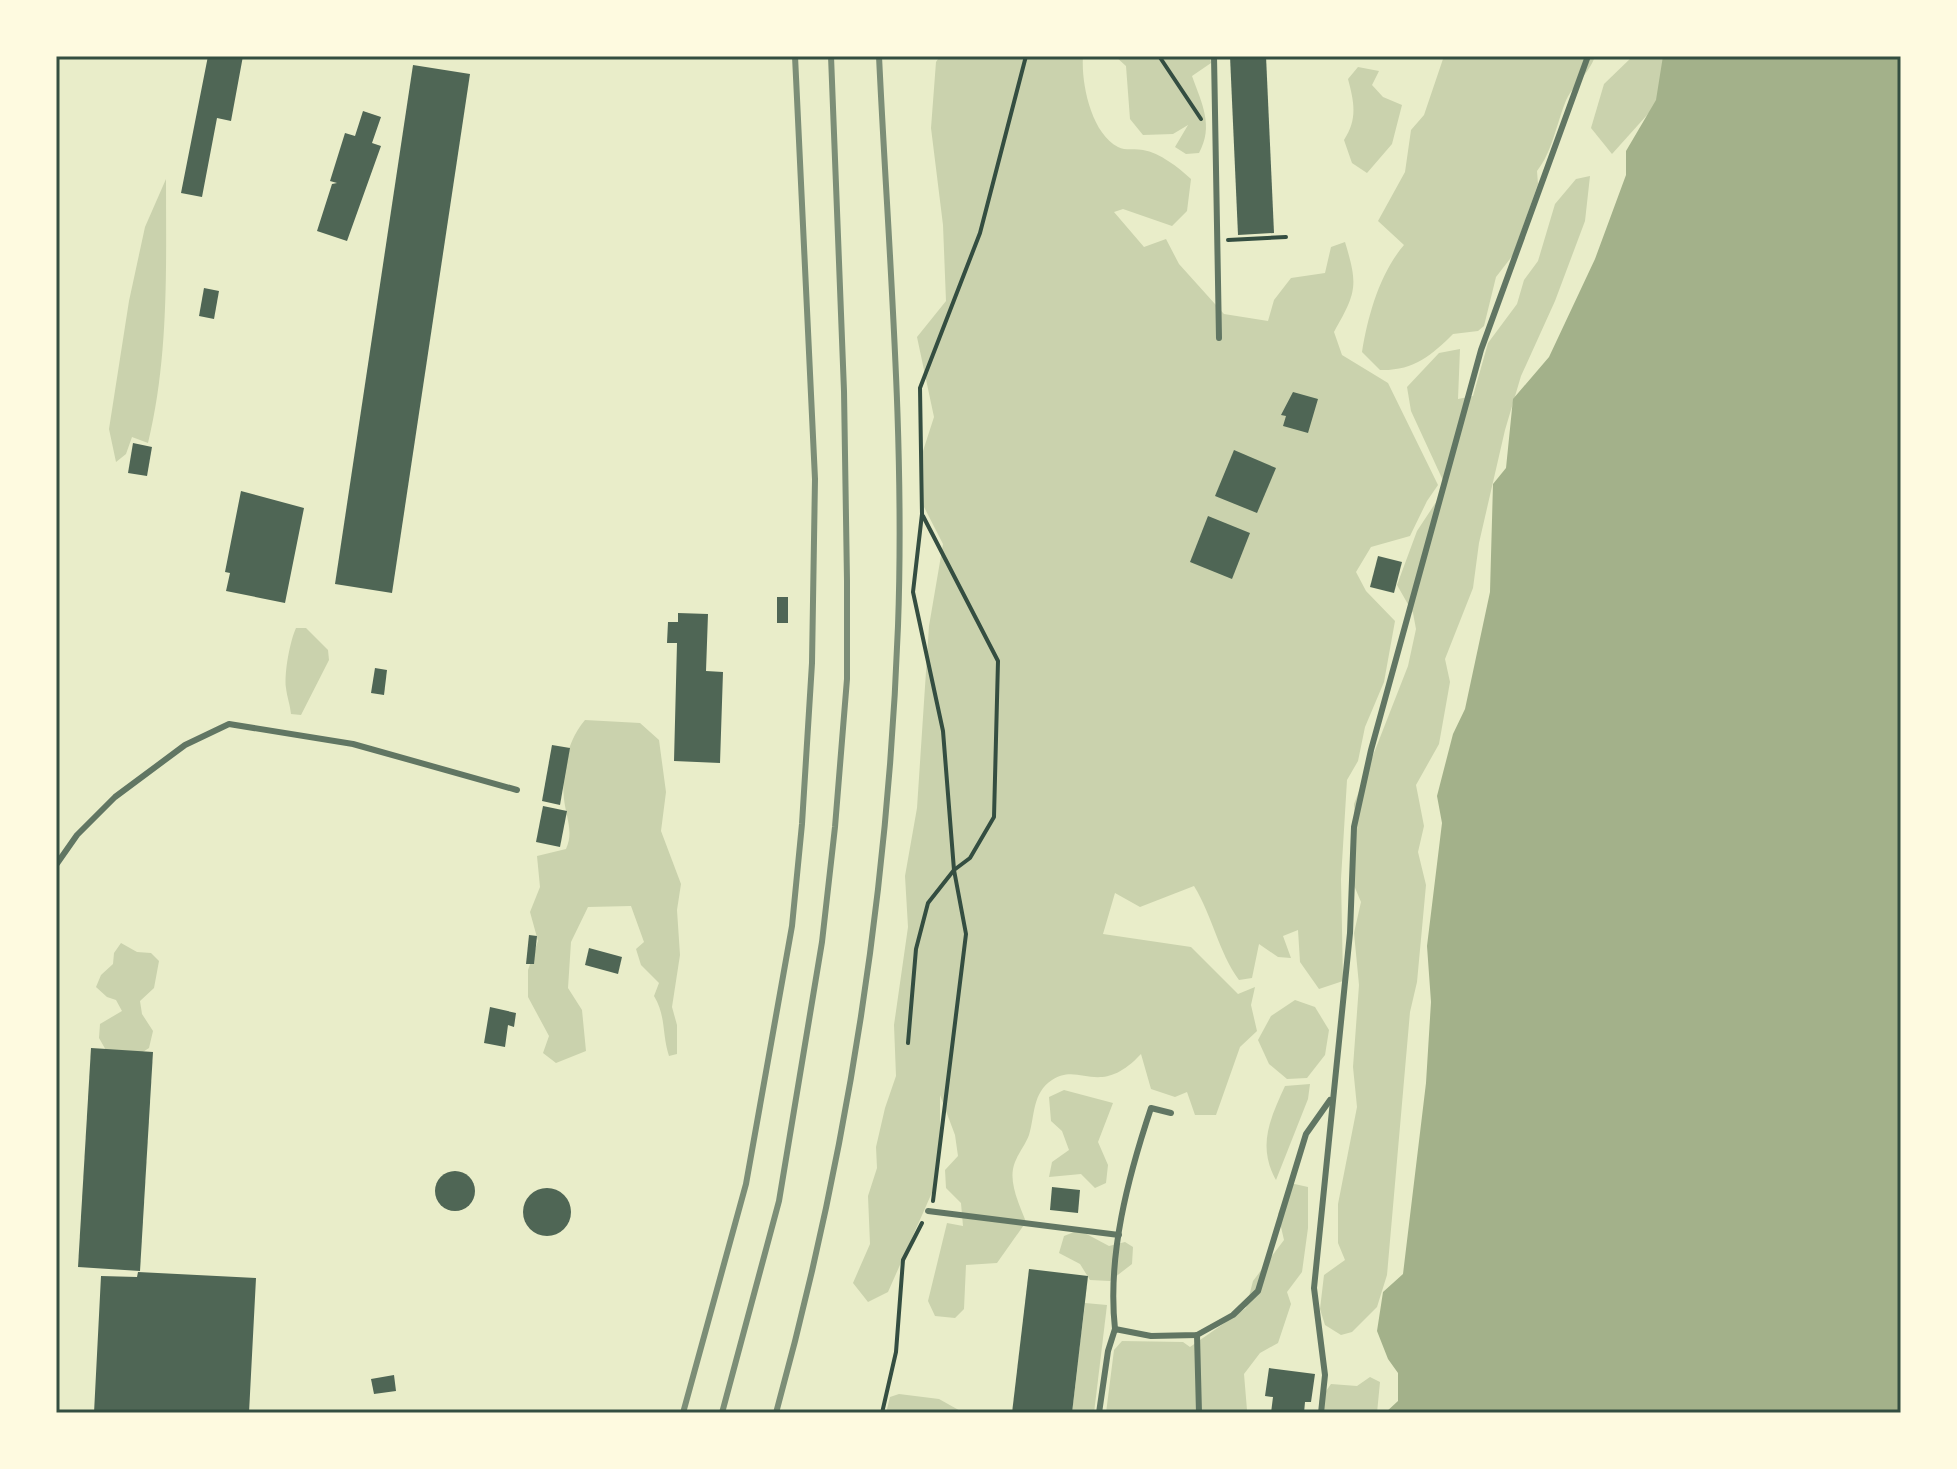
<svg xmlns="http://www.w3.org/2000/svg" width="1957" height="1469" font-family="'Exo 2',sans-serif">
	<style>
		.green { fill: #cad2ad }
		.water { fill: #a3b18a }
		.building { fill: #4f6655 }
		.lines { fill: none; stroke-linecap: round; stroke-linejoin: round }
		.path { stroke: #344e41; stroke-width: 4 }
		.service { stroke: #617663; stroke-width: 6 }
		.rail { stroke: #7c8e77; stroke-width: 6 }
		.neatline { fill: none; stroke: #344e41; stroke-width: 3 }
	</style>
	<rect width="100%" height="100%" fill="#e9edc9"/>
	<g class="green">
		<path d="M940,56H1083C1081,83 1091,133 1118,147C1126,151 1134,148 1143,150C1160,153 1178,167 1191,179L1187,211L1172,226L1123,209L1114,212L1144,247L1166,239L1179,264L1224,314L1268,321L1274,300L1291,278L1325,273L1331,247L1345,242C1358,285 1357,292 1334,332L1342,355L1388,383L1438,485L1427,501L1410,536L1371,547L1356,572L1366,591L1395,621L1384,682L1365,727L1358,761L1347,780L1341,879L1343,981L1319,989L1300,962L1298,930L1283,936L1291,958L1278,957L1259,944L1252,978L1239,980C1218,951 1213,917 1194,886L1140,907L1115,893L1103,934L1191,947L1238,994L1255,987L1251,1005L1257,1031L1240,1047L1216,1115H1195L1187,1092L1175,1097L1151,1089L1141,1054C1099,1099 1080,1061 1052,1080C1032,1093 1035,1116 1029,1135C1025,1146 1015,1157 1013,1169C1010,1186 1020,1206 1026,1222L997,1263L966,1265L964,1309L955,1318L935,1316L928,1301L947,1223L963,1226L961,1203L946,1188L945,1170L958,1156L955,1135L940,1095V1159L934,1188L888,1292L868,1302L853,1283L870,1244L868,1196L877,1168L876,1147L885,1108L896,1076L894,1025L908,927L905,876L917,808L929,626L943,544L924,507L923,451L934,417L917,337L946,301L943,225L931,128L936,62Z"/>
		<path d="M1115,56H1210L1211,63L1192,76C1202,104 1214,126 1199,153L1186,154L1175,147L1188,125L1173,134L1143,135L1130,119L1126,66Z"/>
		<path d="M1444,56H1595C1589,75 1572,85 1565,103C1556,126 1552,152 1537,171L1538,184L1513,255L1496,277L1484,326L1478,331L1453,334C1431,356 1413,371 1380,370L1362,352C1368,315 1380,273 1404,245L1378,221L1405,172L1411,130L1424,115Z"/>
		<polygon points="1633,56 1673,56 1665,95 1612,154 1591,128 1604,84"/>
		<path d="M1358,67L1379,71L1372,85L1383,97L1402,105L1392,144L1367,173L1352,163L1344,140C1358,119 1354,102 1348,79Z"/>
		<polygon points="1590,176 1585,221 1555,301 1521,376 1505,430 1479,543 1473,588 1445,659 1450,682 1439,744 1416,785 1424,826 1418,852 1426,885 1417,982 1410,1012 1387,1275 1377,1307 1352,1332 1341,1335 1325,1325 1320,1309 1324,1275 1345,1260 1338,1243 1338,1204 1357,1107 1353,1067 1359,985 1354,933 1361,902 1350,876 1356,835 1354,804 1408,666 1416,629 1413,613 1397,585 1417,531 1446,487 1411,411 1407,387 1439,353 1460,349 1458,399 1473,396 1488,343 1517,304 1524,280 1538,261 1555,204 1576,179"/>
		<path d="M166,179C166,267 169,357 148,443L132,437L126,454L116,462L109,429L129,301L145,227Z"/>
		<path d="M296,628H306L328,650L329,660L301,715L291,714C290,704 287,697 286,688C284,673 290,641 296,628Z"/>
		<path d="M585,720L640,723L659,740L666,792L661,831L681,884L677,910L680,955L672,1007L677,1025V1054L669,1056C662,1035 666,1015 654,996L659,983L641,965L636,949L644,942L631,906L588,907L571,942L568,988L582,1010L586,1051L556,1063L543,1053L549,1036L528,997V970L538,941L530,912L540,887L537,856L566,849C574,832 566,817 564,799C561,772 567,741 585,720Z"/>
		<polygon points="121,943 137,952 151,953 159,961 154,988 140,1001 142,1014 153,1031 149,1048 135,1057 107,1052 99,1038 100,1024 122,1011 116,1000 107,997 96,987 101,975 113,964 114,953"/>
		<polygon points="1295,1000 1315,1007 1329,1030 1325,1055 1307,1078 1287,1079 1269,1064 1258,1040 1271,1016"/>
		<path d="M1310,1084L1308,1099L1276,1180C1257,1146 1270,1119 1285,1086Z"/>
		<polygon points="1064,1090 1113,1103 1098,1142 1108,1165 1106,1183 1095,1188 1081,1174 1049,1177 1052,1162 1069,1150 1062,1131 1051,1121 1049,1097"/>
		<polygon points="1290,1183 1308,1187 1308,1228 1302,1272 1287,1292 1291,1304 1278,1343 1260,1353 1244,1374 1247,1410 1243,1413 1106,1413 1114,1350 1122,1341 1183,1342 1190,1347 1246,1308 1253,1281 1284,1240 1278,1214"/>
		<polygon points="1079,1230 1109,1246 1125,1242 1133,1247 1132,1264 1110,1281 1090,1280 1080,1264 1059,1253 1064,1236"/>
		<polygon points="1085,1303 1107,1305 1094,1413 1072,1413"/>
		<polygon points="1370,1377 1380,1382 1377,1413 1322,1413 1319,1401 1331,1384 1357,1386"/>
		<polygon points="899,1394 939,1399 964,1413 886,1413 890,1397"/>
	</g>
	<polygon class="water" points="1663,56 1901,56 1901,1413 1385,1413 1398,1401 1398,1373 1388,1359 1377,1331 1383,1292 1403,1274 1426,1083 1431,1002 1427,946 1442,823 1437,796 1453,734 1465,709 1490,592 1493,484 1506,468 1513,399 1549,357 1595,259 1626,175 1626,151 1656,100"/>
	<g class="building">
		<polygon points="208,56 243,56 231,121 217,118 202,197 181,193"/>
		<polygon points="1230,56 1266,56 1274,233 1238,235"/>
		<polygon points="413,65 470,74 392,593 335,584"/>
		<polygon points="363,111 381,117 372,143 381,146 347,241 317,231 332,184 337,183 330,181 345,133 355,136"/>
		<polygon points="204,288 219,291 214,319 199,316"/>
		<polygon points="1293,392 1318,399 1308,433 1283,426 1286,416 1281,415"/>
		<polygon points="133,443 152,447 147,476 128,473"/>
		<polygon points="1234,450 1276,468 1257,513 1215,496"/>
		<polygon points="241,491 304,508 285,603 226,591 230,573 225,572"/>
		<polygon points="1208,516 1250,533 1232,579 1190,562"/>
		<polygon points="1378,556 1402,562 1394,593 1370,587"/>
		<rect x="777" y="597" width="11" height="26"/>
		<polygon points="678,613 708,614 706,671 723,672 720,763 674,761 677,643 667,643 668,622 678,622"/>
		<polygon points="375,668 387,670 384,695 371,693"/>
		<polygon points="552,745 570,748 560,805 542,801"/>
		<polygon points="543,806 567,811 560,847 536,842"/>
		<polygon points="529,935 537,936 534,964 526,964"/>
		<polygon points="589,948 622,957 618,974 585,965"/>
		<polygon points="490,1007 516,1013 514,1027 508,1025 505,1047 484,1043"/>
		<polygon points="91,1048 153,1052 140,1271 78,1267"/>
		<circle cx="455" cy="1191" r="20"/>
		<polygon points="1052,1187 1080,1190 1078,1213 1050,1210"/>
		<circle cx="547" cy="1212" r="24"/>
		<polygon points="1029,1269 1088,1276 1072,1413 1012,1413"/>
		<polygon points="138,1272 256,1278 249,1413 94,1413 101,1276 137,1277"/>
		<polygon points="1269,1368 1315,1374 1311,1402 1305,1402 1304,1413 1271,1413 1273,1397 1265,1396"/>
		<polygon points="394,1375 396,1391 374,1394 371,1379"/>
	</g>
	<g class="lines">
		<g class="path">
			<polyline points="1159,56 1201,119"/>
			<polyline points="1228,240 1286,237"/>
			<polyline points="908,1043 916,949 928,903 954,870 970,858 994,817 998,661 923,516"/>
			<polyline points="933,1201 966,934 954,870 943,731 913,592 922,514 920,388 980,233 1026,56"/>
			<polyline points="882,1413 896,1352 903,1260 922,1223"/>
		</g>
		<g class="service">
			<polyline points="1214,56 1219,338"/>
			<polyline points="56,865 77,835 115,797 185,745 229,724 353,744 517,790"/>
			<polyline points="928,1211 1119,1235"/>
			<path d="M1115,1329C1107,1256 1128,1177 1151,1108L1171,1113"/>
			<polyline points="1197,1335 1199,1413"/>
			<polyline points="1099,1413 1108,1351 1115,1329 1151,1336 1197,1335 1233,1315 1258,1291 1306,1134 1330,1100"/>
			<polyline points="1321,1413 1325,1375 1314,1288 1350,933 1354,827 1371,750 1481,350 1588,56"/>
		</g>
		<g class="rail">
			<polyline points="683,1413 746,1184 792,926 802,824 812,663 815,479 795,56"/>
			<polyline points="722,1413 779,1201 822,942 835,827 847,679 847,581 844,391 831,56"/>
			<path d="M776,1413C847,1156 888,893 898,626C905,436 888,246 879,56"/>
		</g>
	</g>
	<rect width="1957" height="1469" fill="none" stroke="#fefae0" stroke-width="116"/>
	<rect x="58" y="58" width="1841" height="1353" class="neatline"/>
</svg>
